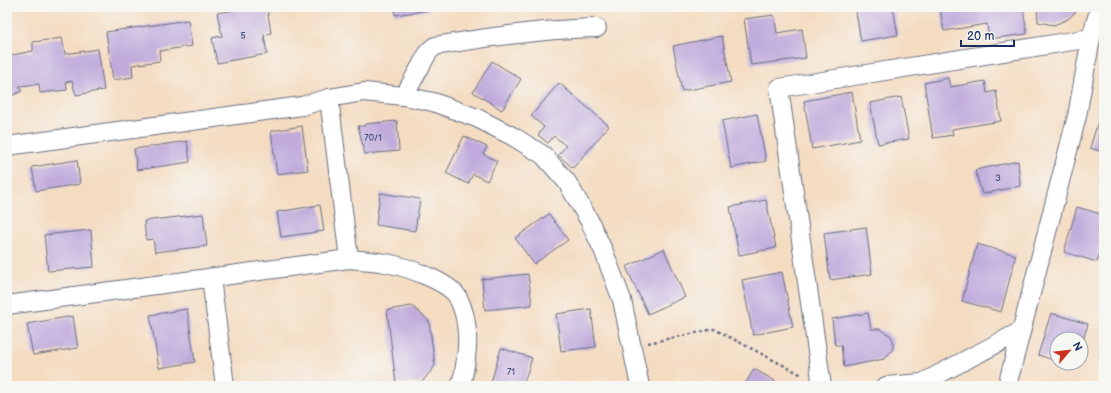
<svg xmlns="http://www.w3.org/2000/svg" width="1111" height="393" font-family="'Balsamiq Sans',sans-serif">
	<style>
		.building { fill: #c0abdc }
		.lines { fill: none; stroke-linecap: round; stroke-linejoin: round }
		.minor-casing { stroke: #676c81; stroke-width: 20 }
		.path { stroke: #676c81; stroke-width: 2.5; stroke-dasharray: 3 3; stroke-linecap: butt }
		.minor { stroke: #fff; stroke-width: 18 }
		.labels { text-anchor: middle; dominant-baseline: central; stroke-width: 3.5; stroke-linejoin: round; paint-order: stroke }
		.number-label { font-size: 9px; fill: #444e7e }
	</style>
	<rect width="100%" height="100%" fill="#f6f6f2"/>
	<filter id="ink" filterUnits="userSpaceOnUse"><feTurbulence type="fractalNoise" baseFrequency=".025" numOctaves="2"/><feDisplacementMap in="SourceGraphic" scale="8" xChannelSelector="R" yChannelSelector="G"/><feConvolveMatrix kernelMatrix="1 2 1 2 8 2 1 2 1" color-interpolation-filters="sRGB"/></filter>
	<filter id="wash" filterUnits="userSpaceOnUse"><feTurbulence type="fractalNoise" baseFrequency=".012" numOctaves="4" result="noise"/><feDisplacementMap in="SourceGraphic" scale="16" xChannelSelector="R" yChannelSelector="G"/><feGaussianBlur stdDeviation="0.9" result="paint"/><feColorMatrix in="noise" values="0 0 0 0 0 0 0 0 0 0 0 0 0 0 0 0 0 1.4 0 .05"/><feComposite in="paint" operator="in"/></filter>
	<g filter="url(#wash)">
		<rect width="100%" height="100%" fill="#f4dcc1"/>
		<g id="blocks">
			<g class="building">
				<polygon points="251,7 267,7 271,33 264,35 267,54 217,63 212,38 222,36 217,13"/>
				<polygon points="305,7 326,7 326,8 305,12"/>
				<polygon points="394,7 429,7 430,10 395,15"/>
				<polygon points="855,7 893,7 898,35 861,41"/>
				<polygon points="940,7 1023,7 1027,34 989,39 987,24 944,31"/>
				<polygon points="1037,7 1080,7 1080,8 1068,19 1054,25 1038,22"/>
				<polygon points="774,15 777,33 802,29 806,58 751,65 744,19"/>
				<polygon points="188,20 192,46 159,51 160,61 132,65 133,77 113,80 106,32"/>
				<polygon points="722,36 731,82 682,91 673,46"/>
				<polygon points="62,38 65,54 98,49 104,90 76,95 72,81 66,82 67,90 40,93 39,84 19,86 22,91 7,98 7,56 33,51 33,42"/>
				<polygon points="492,61 521,79 502,110 473,92"/>
				<polygon points="948,78 950,87 985,81 987,93 996,91 1001,121 952,129 953,135 933,138 924,83"/>
				<polygon points="559,83 609,126 573,168 558,155 566,146 554,136 548,143 538,135 544,127 531,116"/>
				<polygon points="852,92 860,140 812,149 804,101"/>
				<polygon points="901,97 909,139 878,144 870,103"/>
				<polygon points="1103,105 1104,106 1104,152 1090,148"/>
				<polygon points="757,114 766,161 731,168 722,121"/>
				<polygon points="397,121 399,151 365,154 358,126 365,126 365,124"/>
				<polygon points="302,126 308,170 277,174 271,131"/>
				<polygon points="464,136 487,147 483,154 497,161 487,181 473,174 468,184 446,173"/>
				<polygon points="187,141 190,162 137,170 134,149"/>
				<polygon points="77,160 80,184 36,191 32,167"/>
				<polygon points="1018,161 1020,186 982,194 975,170"/>
				<polygon points="380,193 420,199 415,231 376,225"/>
				<polygon points="766,200 776,248 739,255 730,207"/>
				<polygon points="320,205 324,231 281,237 277,212"/>
				<polygon points="1077,207 1104,215 1104,239 1097,262 1064,252"/>
				<polygon points="203,214 207,246 155,252 153,239 146,240 144,221"/>
				<polygon points="549,214 568,240 534,264 515,238"/>
				<polygon points="866,227 872,274 830,280 824,233"/>
				<polygon points="91,230 94,267 48,271 44,235"/>
				<polygon points="977,244 1016,255 1001,312 962,301"/>
				<polygon points="664,249 685,297 648,314 626,267"/>
				<polygon points="782,272 793,327 753,335 742,280"/>
				<polygon points="528,274 532,305 485,310 482,279"/>
				<polygon points="412,306 429,321 435,366 422,382 396,384 387,310"/>
				<polygon points="187,309 195,362 159,368 150,315"/>
				<polygon points="591,309 596,347 561,351 556,314"/>
				<polygon points="868,313 871,329 880,329 891,336 893,341 893,349 884,359 844,367 841,345 835,345 832,319"/>
				<polygon points="1051,313 1088,324 1081,347 1081,339 1057,339 1057,361 1038,355"/>
				<polygon points="73,316 78,348 33,355 27,324"/>
				<polygon points="501,348 532,358 523,386 490,386"/>
				<polygon points="754,369 784,386 744,386"/>
			</g>
		</g>
	</g>
	<g filter="url(#ink)">
		<use href="#blocks" fill-opacity="0" stroke="#676c81" stroke-width="1"/>
		<g class="lines">
			<defs>
				<g id="minor">
					<path d="M404,96L429,51L435,46C488,37 542,29 597,28"/>
					<polyline points="329,98 349,259"/>
					<polyline points="7,146 302,106 329,98 364,92 404,96 433,102 477,118 514,137 543,155 567,182 589,220 604,252 622,300 640,386"/>
					<polyline points="211,278 225,386"/>
					<path d="M7,305L349,259C361,260 374,261 386,263C404,266 447,281 457,296C466,312 468,330 467,347C466,360 465,374 460,386"/>
					<polyline points="822,386 779,88 1091,38"/>
					<polyline points="886,386 922,383 1021,331"/>
					<polyline points="1007,386 1077,116 1091,38 1100,7"/>
				</g>
			</defs>
			<use href="#minor" class="minor-casing"/>
			<polyline class="path" points="648,343 714,329 802,375"/>
			<use href="#minor" class="minor"/>
		</g>
	</g>
	<g class="labels">
		<g class="number-label">
			<text x="243" y="36">5</text>
			<text x="373" y="138">70/1</text>
			<text x="998" y="178">3</text>
			<text x="511" y="372">71</text>
		</g>
	</g>
	<rect width="1111" height="393" fill="none" stroke="#f6f6f2" stroke-width="24"/>
	<g transform="translate(1069 351) rotate(62)"><circle r="19" fill="#f6f6f2" stroke="#9ea6b7"/>
	<path d="M0-3L7 15L0 10L-7 15Z" fill="#c8321e"/>
	<text y="-6" font-size="11" font-weight="bold" text-anchor="middle" fill="#1b2f5e">N</text>
	</g>
	<path d="M961 40v6h53v-6" fill="none" stroke="#1b2f5e" stroke-width="2"/>
	<text x="967" y="40" font-size="12" fill="#1b2f5e" stroke="#f6f6f2" stroke-width="3" paint-order="stroke">20 m</text>
</svg>
